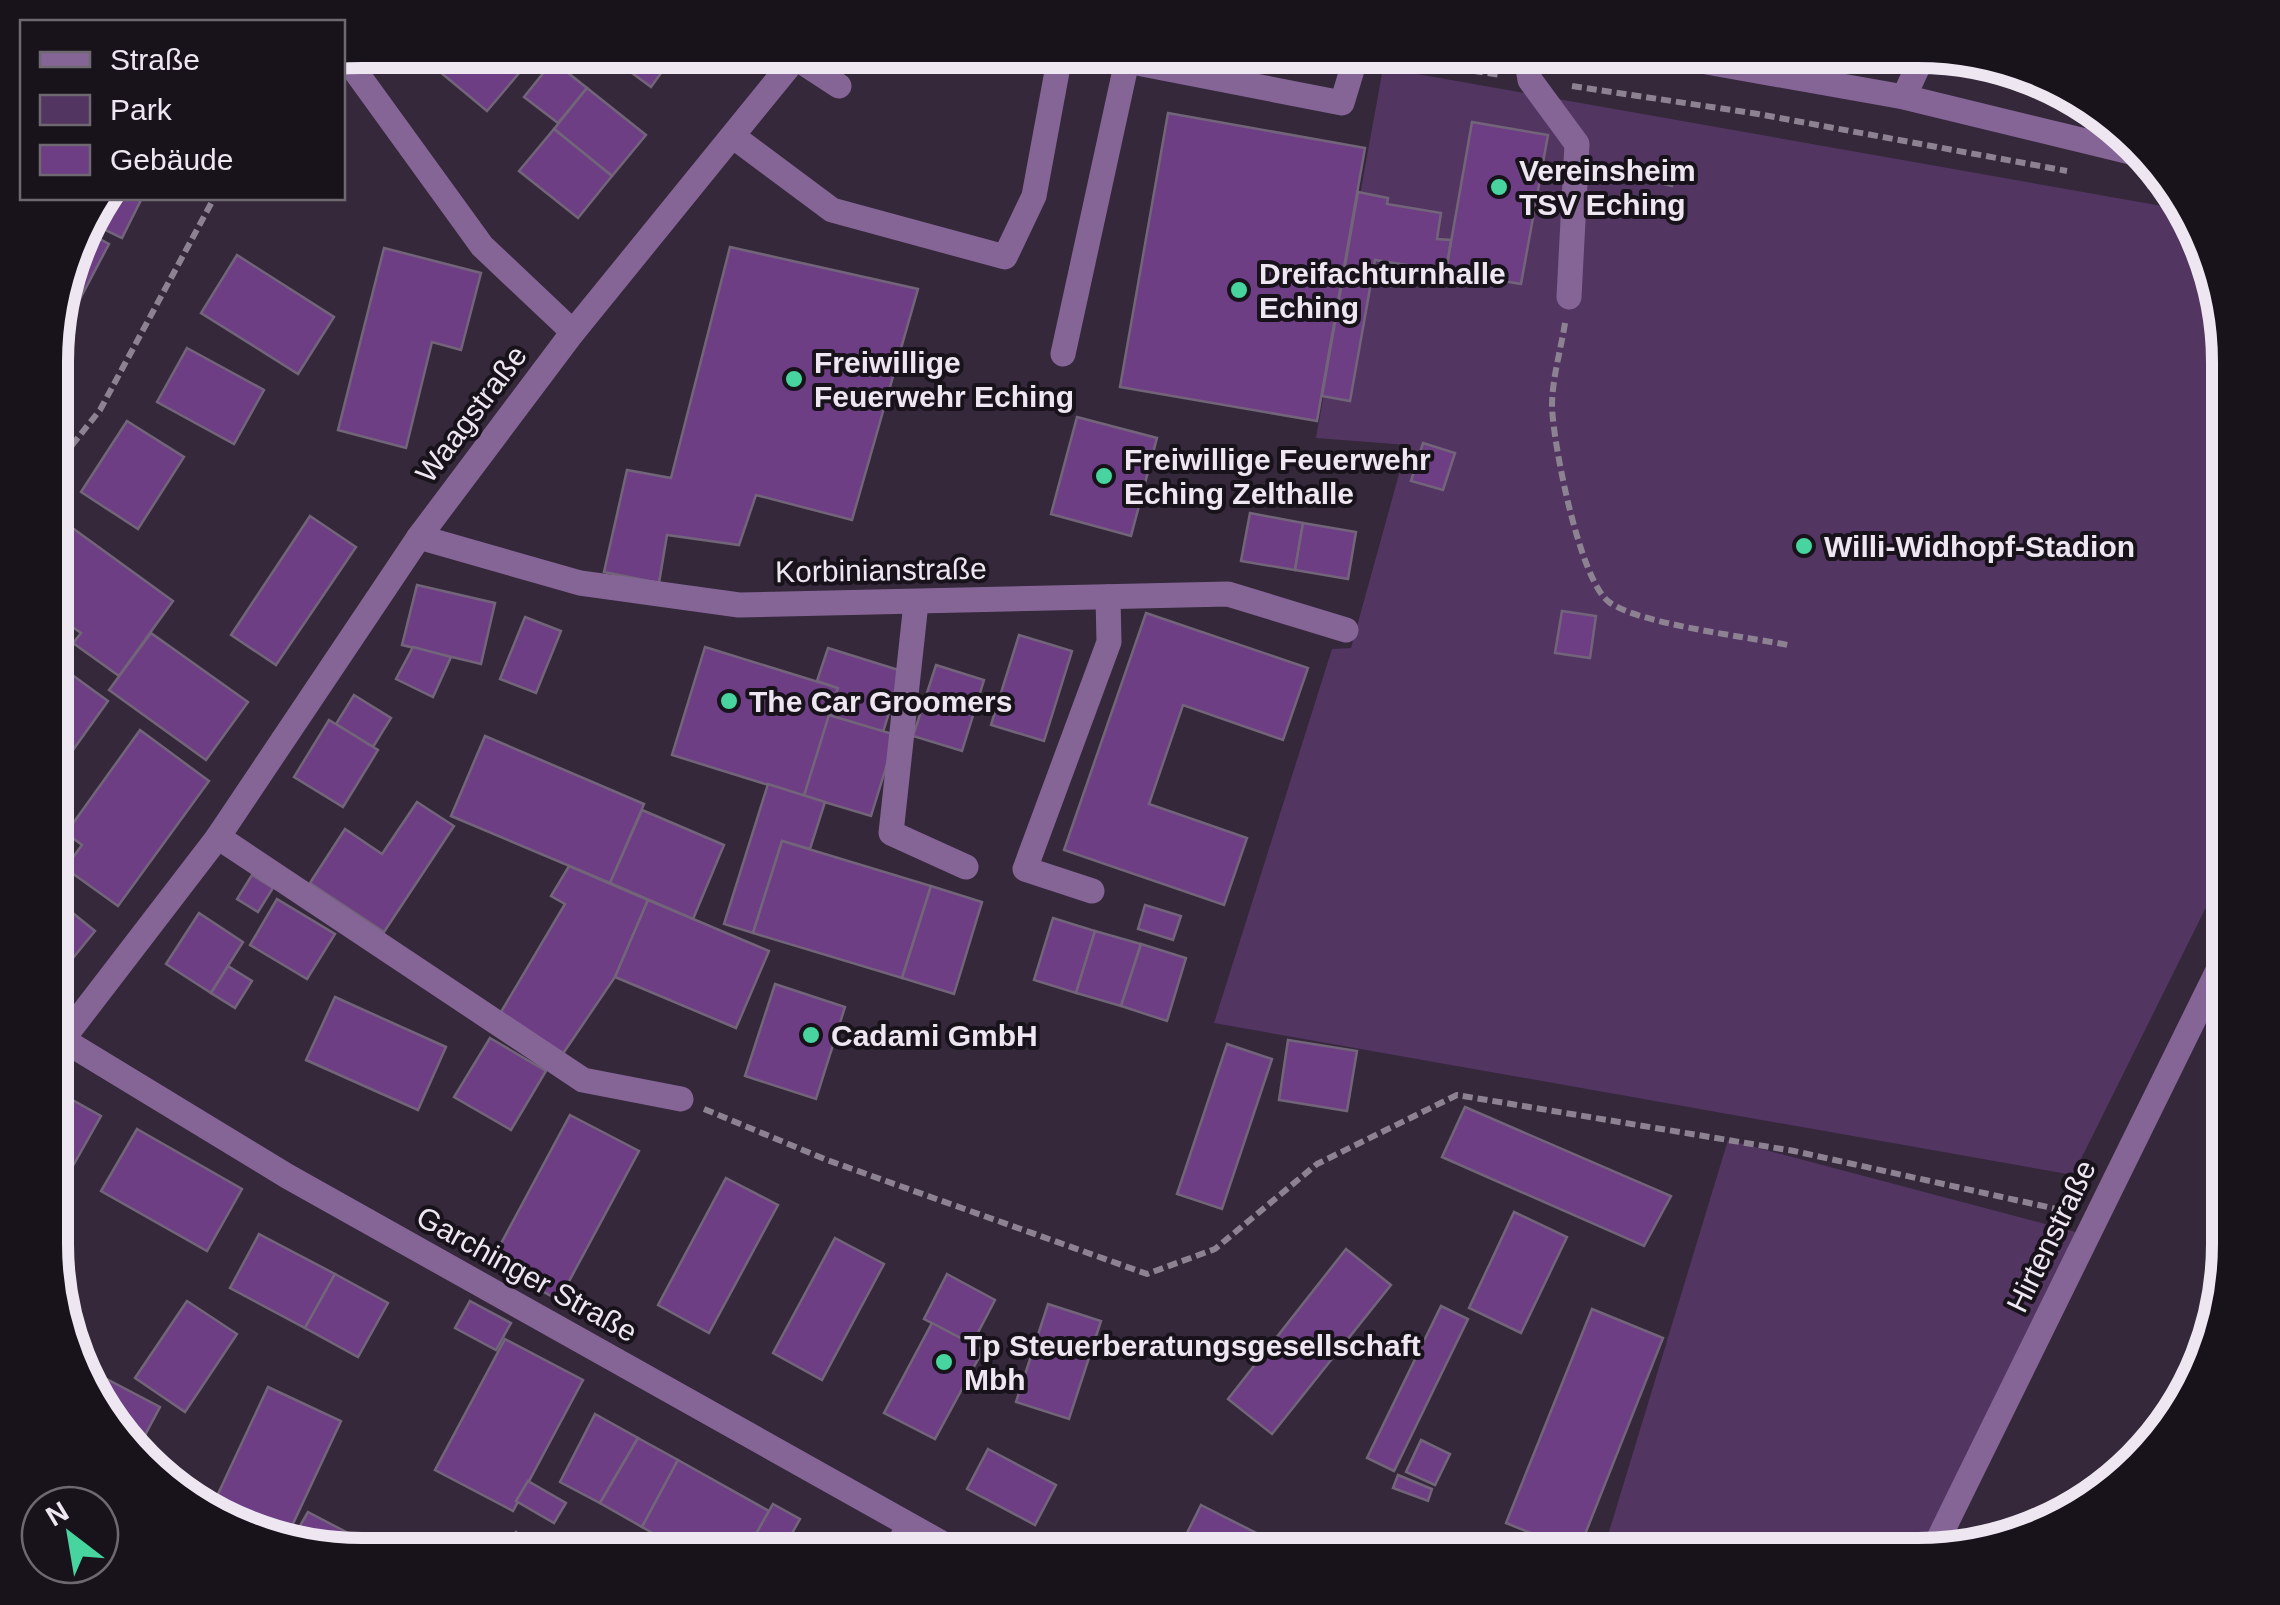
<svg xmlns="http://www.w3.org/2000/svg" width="2280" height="1605" font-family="Arial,sans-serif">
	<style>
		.green { fill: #533562 }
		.building { fill: #6d3e84; stroke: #726579; stroke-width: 2.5 }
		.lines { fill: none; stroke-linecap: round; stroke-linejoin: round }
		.path { stroke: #8c8291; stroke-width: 6; stroke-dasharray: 10 5; stroke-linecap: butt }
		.minor { stroke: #856596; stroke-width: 25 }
		.poi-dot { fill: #47d49e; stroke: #18131b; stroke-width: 4 }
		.labels { text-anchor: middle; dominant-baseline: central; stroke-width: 8; stroke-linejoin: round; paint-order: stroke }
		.poi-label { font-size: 30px; font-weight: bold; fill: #eee7f2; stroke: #18131b; text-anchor: start }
		.street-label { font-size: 30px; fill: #eee7f2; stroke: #18131b }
		.rim { fill: none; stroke: #eee7f2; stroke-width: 12 }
	</style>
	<rect width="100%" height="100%" fill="#34283a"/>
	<g class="green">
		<polygon points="1383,68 2190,211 2229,342 2229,861 2073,1175 1214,1023 1332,649 1351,648 1407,445 1316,438"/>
		<polygon points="1728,1140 2079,1233 1916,1555 1602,1555"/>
	</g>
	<g class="building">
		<polygon points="447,50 520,50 531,59 487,111 433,66"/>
		<polygon points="608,50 676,50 677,51 651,87 605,53"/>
		<polygon points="553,61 587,88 558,123 524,97"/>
		<polygon points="587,88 646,135 612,176 554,129"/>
		<polygon points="1168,113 1365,148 1317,421 1120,387"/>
		<polygon points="1472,122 1548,135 1521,284 1446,271"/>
		<polygon points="554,129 612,176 578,218 519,171"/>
		<polygon points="1647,165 1675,172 1672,186 1644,179"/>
		<polygon points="1358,192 1388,198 1387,204 1441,213 1437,239 1451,240 1446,271 1375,260 1350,401 1322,396"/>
		<polygon points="102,198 142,198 122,238 85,220"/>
		<polygon points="81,229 109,244 53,350 53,321"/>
		<polygon points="730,247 918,289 852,520 756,495 739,545 667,535 659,583 604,572 627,470 671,478"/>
		<polygon points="384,248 481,273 461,350 432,342 406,448 338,430"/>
		<polygon points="237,255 334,317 298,374 201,313"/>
		<polygon points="187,348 264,390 234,444 157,402"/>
		<polygon points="1077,417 1157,438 1131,536 1051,514"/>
		<polygon points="127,421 184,457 138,529 81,492"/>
		<polygon points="1423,443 1455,453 1443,490 1411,481"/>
		<polygon points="1250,513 1303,523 1295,570 1241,561"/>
		<polygon points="310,516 356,547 276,665 231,635"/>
		<polygon points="60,519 173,601 119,676 73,643 81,633 53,613 53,529"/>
		<polygon points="1303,523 1356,532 1348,579 1295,570"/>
		<polygon points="417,585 495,603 481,664 402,645"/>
		<polygon points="1562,611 1596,616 1590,658 1555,653"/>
		<polygon points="1146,613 1308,668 1283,740 1183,705 1149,804 1247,838 1224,905 1064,850"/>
		<polygon points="525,617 561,631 536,693 500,679"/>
		<polygon points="151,633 248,702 206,760 109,690"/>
		<polygon points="1019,635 1072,651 1044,741 991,725"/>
		<polygon points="413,647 451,657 433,697 396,679"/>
		<polygon points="705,647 838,688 804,796 672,755"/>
		<polygon points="828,648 902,671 883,732 829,715 838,688 817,681"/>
		<polygon points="53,661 108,701 58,771 53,767"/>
		<polygon points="936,665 984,680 962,751 913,736"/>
		<polygon points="354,695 391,718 373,747 336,724"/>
		<polygon points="829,715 896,735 871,816 804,796"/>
		<polygon points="329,720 378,750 343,807 294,777"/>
		<polygon points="140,730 209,781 118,906 65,868 82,845 66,833"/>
		<polygon points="485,736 644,804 610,883 451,816"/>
		<polygon points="768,784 825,802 810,849 782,841 753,933 724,924"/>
		<polygon points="417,802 454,826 384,932 310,883 345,829 382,854"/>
		<polygon points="642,810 724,845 693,919 610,883"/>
		<polygon points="782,841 931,886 902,978 753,933"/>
		<polygon points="569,866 648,900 615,977 562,1055 498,1017 565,904 551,896"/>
		<polygon points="252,875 273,888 258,912 237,899"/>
		<polygon points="931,886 982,902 954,994 902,978"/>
		<polygon points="53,897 95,931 60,974 53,968"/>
		<polygon points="277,899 335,934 307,979 250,945"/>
		<polygon points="648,900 769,951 736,1028 615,977"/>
		<polygon points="1145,905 1181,916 1173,940 1138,929"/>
		<polygon points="199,913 243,942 211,993 166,964"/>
		<polygon points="1053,918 1095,931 1076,993 1034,980"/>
		<polygon points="1095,931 1141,944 1121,1006 1076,993"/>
		<polygon points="1141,944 1186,958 1167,1021 1121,1006"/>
		<polygon points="228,966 252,981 235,1008 211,993"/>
		<polygon points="775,984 845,1007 816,1099 745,1076"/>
		<polygon points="335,997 446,1047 418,1110 306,1060"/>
		<polygon points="490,1038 546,1071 511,1130 454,1097"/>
		<polygon points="1288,1040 1357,1051 1347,1111 1279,1100"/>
		<polygon points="1227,1044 1272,1059 1222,1209 1177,1194"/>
		<polygon points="53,1089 101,1116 61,1187 53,1182"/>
		<polygon points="1465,1107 1671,1196 1644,1246 1442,1157"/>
		<polygon points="570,1115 639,1151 559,1300 490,1264"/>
		<polygon points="137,1129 242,1189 207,1251 101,1191"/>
		<polygon points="726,1178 778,1205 709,1333 658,1305"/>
		<polygon points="1514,1212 1567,1237 1521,1333 1469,1308"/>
		<polygon points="259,1234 335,1274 305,1328 230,1288"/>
		<polygon points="835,1238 884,1264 822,1380 773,1353"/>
		<polygon points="1346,1249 1391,1285 1272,1434 1228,1399"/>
		<polygon points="335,1274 388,1303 358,1357 305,1328"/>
		<polygon points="947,1274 995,1300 972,1344 924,1319"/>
		<polygon points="187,1301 237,1334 185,1412 135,1378"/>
		<polygon points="470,1301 511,1323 496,1350 455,1328"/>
		<polygon points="1048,1304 1101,1321 1069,1419 1016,1402"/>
		<polygon points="1441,1306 1468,1319 1394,1471 1367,1458"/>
		<polygon points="1592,1309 1663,1338 1578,1552 1506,1523"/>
		<polygon points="932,1323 983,1350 935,1439 884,1413"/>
		<polygon points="505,1339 583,1380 513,1511 435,1470"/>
		<polygon points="80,1365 160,1407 137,1450 92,1400"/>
		<polygon points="268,1387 341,1421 284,1543 210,1511"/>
		<polygon points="595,1414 638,1438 600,1503 560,1482"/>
		<polygon points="638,1438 678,1460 642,1527 600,1503"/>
		<polygon points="1421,1440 1450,1454 1435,1485 1406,1472"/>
		<polygon points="988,1449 1056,1485 1035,1525 967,1489"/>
		<polygon points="678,1460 769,1511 744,1555 692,1555 642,1527"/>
		<polygon points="1398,1475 1432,1489 1428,1501 1393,1488"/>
		<polygon points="528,1481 566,1503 554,1523 516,1501"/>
		<polygon points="773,1504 800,1519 780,1555 744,1555"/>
		<polygon points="1201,1505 1292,1551 1290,1555 1176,1555"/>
		<polygon points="308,1512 369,1544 364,1554 321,1550 294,1536"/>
		<polygon points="516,1532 543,1551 540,1554 500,1554"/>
	</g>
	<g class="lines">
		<g class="path">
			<polyline points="1384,57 1500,75"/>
			<polyline points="1572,86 1758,114 2067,171"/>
			<polyline points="2148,186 2175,191"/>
			<path d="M1565,323C1561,349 1552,379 1552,406C1553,444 1580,581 1609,602C1638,624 1748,637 1788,645"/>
			<polyline points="53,469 100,410 214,198"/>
			<polyline points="704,1109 827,1160 1147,1274 1215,1249 1317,1164 1457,1095 1794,1151 2070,1212"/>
		</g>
		<g class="minor">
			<polyline points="1128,50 1127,61 1342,103 1358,50"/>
			<polyline points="1525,50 1530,80 1577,144 1569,297"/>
			<polyline points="1645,51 1904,97 2143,155"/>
			<polyline points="343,54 482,246 573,332"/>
			<polyline points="796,58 839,86"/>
			<polyline points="1904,97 1925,51"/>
			<polyline points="734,137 832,210 1005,257 1034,196 1061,50"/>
			<polyline points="1063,354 1127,61"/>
			<polyline points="419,537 580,583 739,605 1228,594 1346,630"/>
			<polyline points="916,603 891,833 966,867"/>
			<polyline points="218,837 583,1080 681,1099"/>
			<polyline points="1092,891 1025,869 1109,642 1108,597"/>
			<polyline points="65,1041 287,1176 963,1555"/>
			<polyline points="53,1052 218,837 419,537 573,332 802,50"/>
			<polyline points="1932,1552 2229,948"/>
			<polyline points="892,1555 909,1526"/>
		</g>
	</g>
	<g class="poi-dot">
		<circle cx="1499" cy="187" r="10"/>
		<circle cx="1239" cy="290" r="10"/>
		<circle cx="794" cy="379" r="10"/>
		<circle cx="1104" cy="476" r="10"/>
		<circle cx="1804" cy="546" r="10"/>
		<circle cx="729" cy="701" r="10"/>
		<circle cx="811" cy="1035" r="10"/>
		<circle cx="944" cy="1362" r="10"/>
	</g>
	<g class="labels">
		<g class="poi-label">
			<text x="1519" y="170">Vereinsheim<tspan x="1519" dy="34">TSV Eching</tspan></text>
			<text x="1259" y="273">Dreifachturnhalle<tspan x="1259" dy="34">Eching</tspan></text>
			<text x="814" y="362">Freiwillige<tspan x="814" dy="34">Feuerwehr Eching</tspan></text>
			<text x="1124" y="459">Freiwillige Feuerwehr<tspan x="1124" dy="34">Eching Zelthalle</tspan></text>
			<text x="1824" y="546">Willi-Widhopf-Stadion</text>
			<text x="749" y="701">The Car Groomers</text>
			<text x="831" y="1035">Cadami GmbH</text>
			<text x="964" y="1345">Tp Steuerberatungsgesellschaft<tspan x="964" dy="34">Mbh</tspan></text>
		</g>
		<g class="street-label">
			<text transform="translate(471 414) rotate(-53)">Waagstraße</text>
			<text transform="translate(881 570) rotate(-1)">Korbinianstraße</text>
			<text transform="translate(2051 1236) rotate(-64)">Hirtenstraße</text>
			<text transform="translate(527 1274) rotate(29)">Garchinger Straße</text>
		</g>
	</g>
	<path d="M0 0H2280V1605H0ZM362 68H1918A294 294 0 0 1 2212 362V1244A294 294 0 0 1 1918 1538H362A294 294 0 0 1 68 1244V362A294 294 0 0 1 362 68Z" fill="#18131b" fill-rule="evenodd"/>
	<path class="rim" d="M362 68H1918A294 294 0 0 1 2212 362V1244A294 294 0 0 1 1918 1538H362A294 294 0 0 1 68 1244V362A294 294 0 0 1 362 68Z"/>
	<rect x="20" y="20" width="325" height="180" fill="#18131b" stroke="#6e6871" stroke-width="2.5"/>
	<rect x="40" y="52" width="50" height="15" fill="#856596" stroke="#6e6871" stroke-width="2.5"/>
	<text x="110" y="70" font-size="30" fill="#eee7f2">Straße</text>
	<rect x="40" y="95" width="50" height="30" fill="#533562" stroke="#6e6871" stroke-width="2.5"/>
	<text x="110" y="120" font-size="30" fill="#eee7f2">Park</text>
	<rect x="40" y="145" width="50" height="30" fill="#6d3e84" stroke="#6e6871" stroke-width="2.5"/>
	<text x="110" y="170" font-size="30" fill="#eee7f2">Gebäude</text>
	<g transform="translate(70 1535) rotate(329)"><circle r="48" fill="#18131b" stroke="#6e6871" stroke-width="2.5"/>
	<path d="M0-8L18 38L0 25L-18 38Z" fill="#47d49e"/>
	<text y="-15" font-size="28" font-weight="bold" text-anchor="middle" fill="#eee7f2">N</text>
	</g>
</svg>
